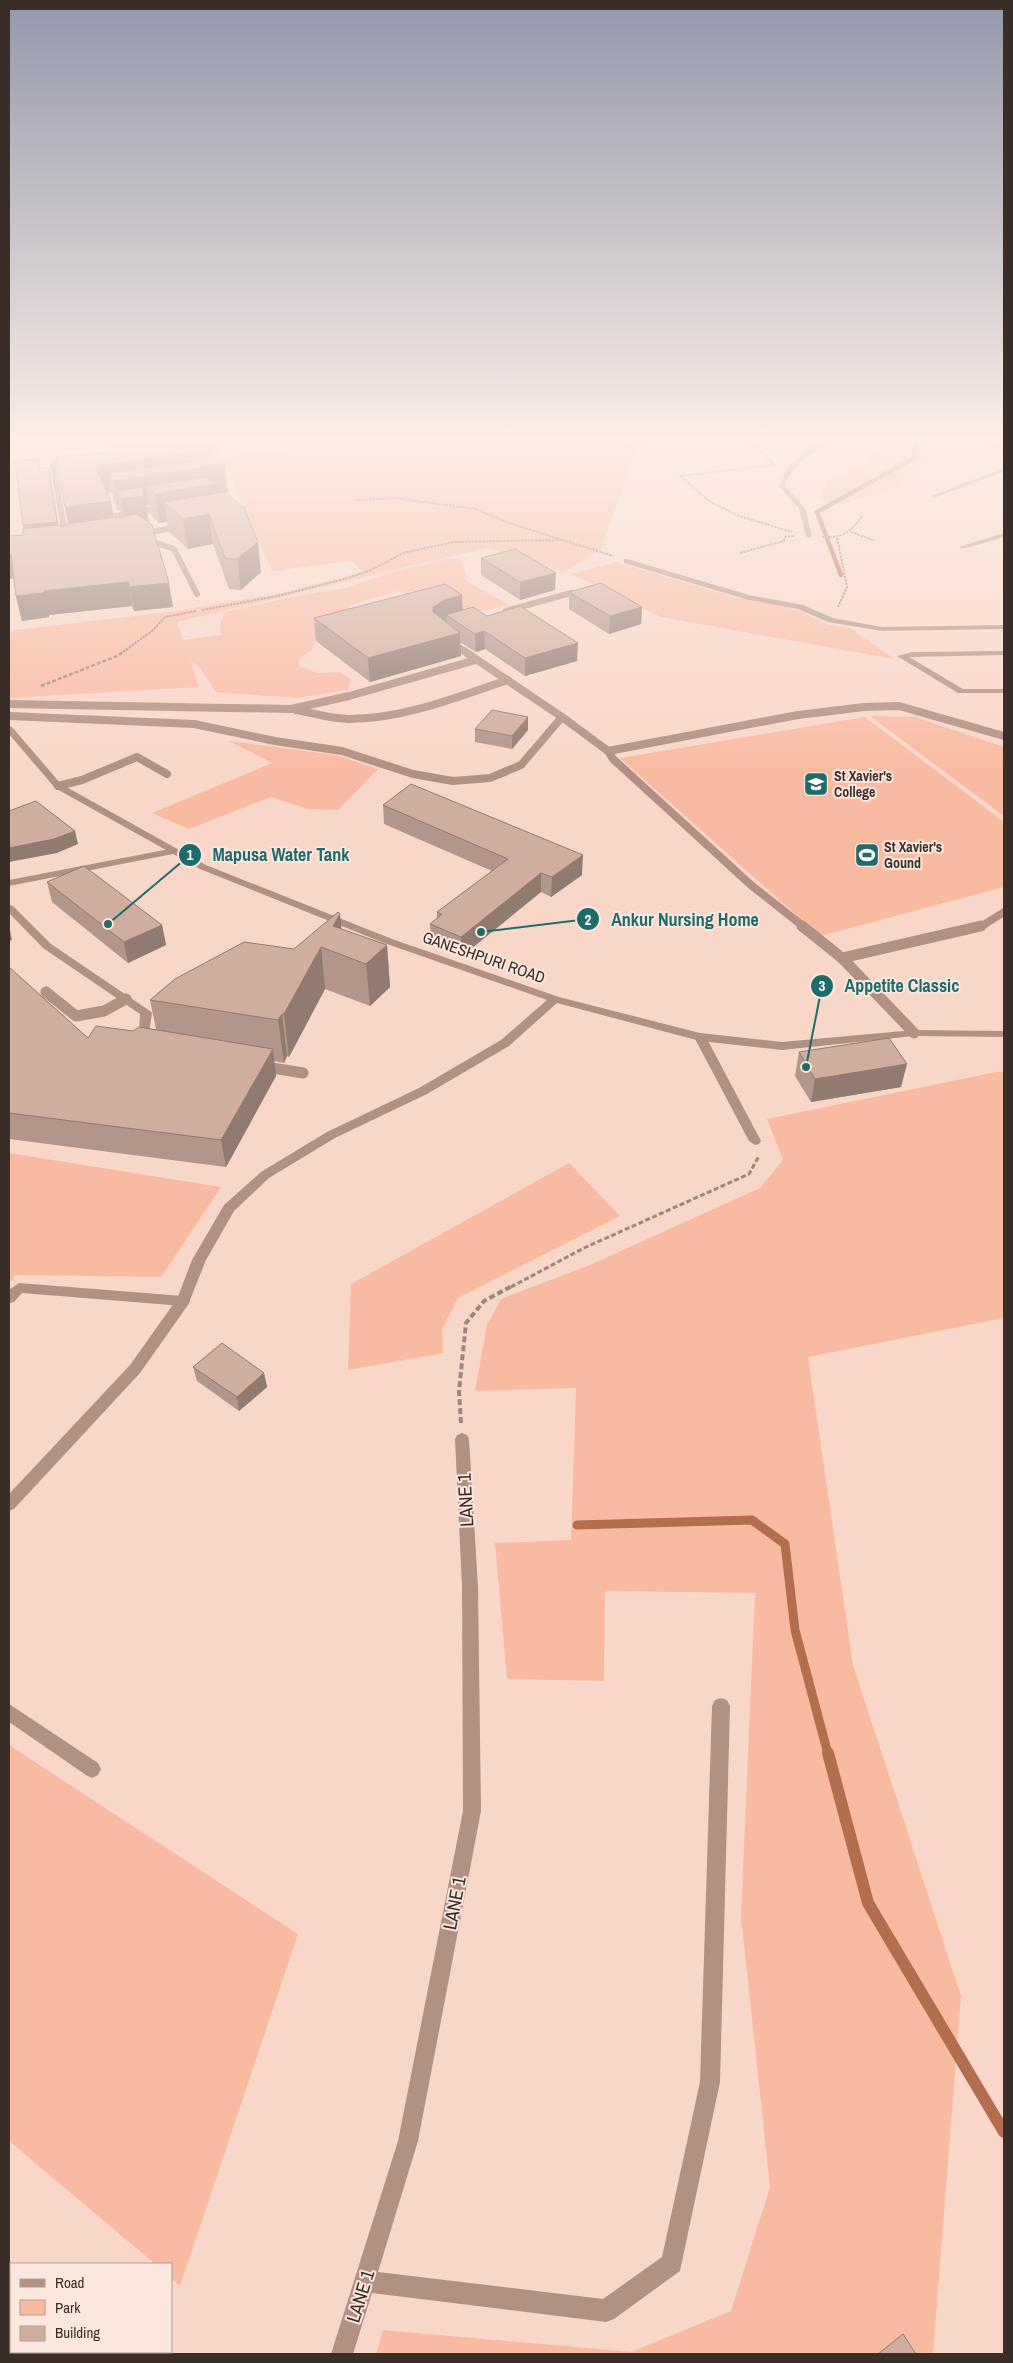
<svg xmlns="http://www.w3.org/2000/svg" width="1013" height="2363" font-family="'Archivo Narrow',sans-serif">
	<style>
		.green { fill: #f8bba2 }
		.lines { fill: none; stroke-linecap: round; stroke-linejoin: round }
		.stream-far2 { stroke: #b36d4f; stroke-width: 4.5 }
		.stream-far1 { stroke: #b36d4f; stroke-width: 9 }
		.stream { stroke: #b36d4f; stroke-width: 12 }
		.path-far3 { stroke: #9f877c; stroke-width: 2; stroke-dasharray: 2.5 1; stroke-linecap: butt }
		.path-far2 { stroke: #9f877c; stroke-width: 2.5; stroke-dasharray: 4 2; stroke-linecap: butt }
		.path-far1 { stroke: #9f877c; stroke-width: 3; stroke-dasharray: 5 2.5; stroke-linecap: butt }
		.path { stroke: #9f877c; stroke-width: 4; stroke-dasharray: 6 3; stroke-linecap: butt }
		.service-far2 { stroke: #b29083; stroke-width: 6 }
		.service-far1 { stroke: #b29083; stroke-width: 8 }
		.service { stroke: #b29083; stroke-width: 11 }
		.minor { fill: #b29083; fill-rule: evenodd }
		.tertiary { fill: #b29083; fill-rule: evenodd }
		.wall { fill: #b2968a; fill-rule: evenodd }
		.shaded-wall { fill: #917a70 }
		.building { fill: #cfaea0; stroke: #917a70 }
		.labels { text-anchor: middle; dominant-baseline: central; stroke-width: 4; stroke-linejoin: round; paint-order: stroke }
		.far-poi-label { font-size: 14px; font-weight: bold; fill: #3b2e28; stroke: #fce7df; text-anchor: start }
		.street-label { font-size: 16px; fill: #3b2e28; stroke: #fce7df }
		.near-street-label { font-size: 19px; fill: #3b2e28; stroke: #fce7df }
		.leader { fill: none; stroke: #1f6b6a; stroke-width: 2 }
		.callout-dot { fill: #1f6b6a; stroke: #fce7df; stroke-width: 2 }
		.mark-label { font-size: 15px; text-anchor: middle; font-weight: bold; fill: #fff }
		.callout-label { font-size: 18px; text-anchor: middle; font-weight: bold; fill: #1f6b6a; stroke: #fce7df; stroke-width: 4; stroke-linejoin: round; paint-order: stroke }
	</style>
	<rect width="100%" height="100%" fill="#f9d7c8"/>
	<g class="green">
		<polygon points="283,440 653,440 637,449 601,549 564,572 486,548 177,622 183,640 221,635 220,625 225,612 297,596 349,587 390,573 448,559 461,559 466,575 465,580 508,605 470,614 444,601 397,591 353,604 316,638 312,650 299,659 299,666 317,673 339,672 351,679 348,690 296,698 216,692 200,668 191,662 199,687 9,698 9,631 176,611 281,593 363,572 351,561 272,571 221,457 288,449"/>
		<polygon points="889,440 929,440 931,445 927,463 898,489 834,505 821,498 827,481 866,462"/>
		<polygon points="616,562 738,598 773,603 797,610 829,625 850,628 894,659 661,617 571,574"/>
		<polygon points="870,716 915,717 1004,747 1004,816"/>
		<polygon points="865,717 1004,822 1004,887 820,936 620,758"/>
		<polygon points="229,741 336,755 378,769 338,810 308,809 271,797 189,829 152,813 272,763"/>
		<polygon points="996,1072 1004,1072 1004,1318 808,1357 853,1665 961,1996 933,2354 376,2354 383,2330 631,2352 731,2311 770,2187 741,1917 755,1593 605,1591 604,1681 507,1679 495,1543 571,1540 576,1388 475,1391 487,1325 501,1299 592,1264 760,1188 783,1160 767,1119"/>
		<polygon points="9,1153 221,1187 161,1277 16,1275 9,1282"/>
		<polygon points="569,1163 620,1216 458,1298 442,1329 443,1353 348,1370 351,1284"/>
		<polygon points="9,1745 298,1934 180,2286 171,2278 171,2264 155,2264 9,2141"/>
	</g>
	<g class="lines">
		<polyline class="stream-far2" points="841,575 817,512 914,458 916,440"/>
		<polyline class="stream-far1" points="577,1525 752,1520 785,1544 795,1630 828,1754"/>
		<polyline class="stream" points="828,1753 868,1903 1004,2132"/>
		<g class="path-far3">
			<polyline points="610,440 632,446"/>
			<polyline points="745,440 765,455 775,466"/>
			<polyline points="680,476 709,501 739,516 792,532"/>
			<polyline points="680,476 774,465"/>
			<polyline points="355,500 395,498 475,509 512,524 613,556"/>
			<polyline points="851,532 873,540"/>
			<path d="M822,537C842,538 851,532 862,516"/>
			<polyline points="837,538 847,587 838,607"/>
			<polyline points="740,553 784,541 785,537 794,536"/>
			<polyline points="202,610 278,596 348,578 371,570 403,553 454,542 564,540"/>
			<polyline points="123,652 152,631 165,617 196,611"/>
		</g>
		<polyline class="path-far2" points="41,686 117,656 125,651"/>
		<polyline class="path-far1" points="511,1287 584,1248 749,1174 759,1156"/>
		<polyline class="path" points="461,1423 459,1391 466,1323 484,1301 514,1285"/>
		<g class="service-far2">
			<polyline points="115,516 163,508"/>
			<polyline points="140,534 183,526"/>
			<polyline points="146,534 156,543 174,549 197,594"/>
			<polyline points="66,541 53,464 71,462"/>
			<polyline points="506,611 571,593"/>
			<polyline points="450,641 466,652"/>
		</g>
		<g class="service-far1">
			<polyline points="9,704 291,709 349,696 476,660"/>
			<path d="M296,710C313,713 331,719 349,719C404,719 456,697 508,680"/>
			<polyline points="9,716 194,724 275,741 342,751 413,774 453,781 490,778 521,765 562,717 464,651"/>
			<polyline points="562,717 608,751 613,759 751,885 804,927"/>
			<polyline points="608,751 798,715 864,707 899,706 1004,736"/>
			<polyline points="58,786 82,780 137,757 167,774"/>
			<polyline points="976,927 982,926 1004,912"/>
		</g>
		<g class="service">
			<polyline points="802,926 842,958 914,1033"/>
			<polyline points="842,958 981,926"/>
			<polyline points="46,992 76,1016 104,1011 126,999"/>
			<polyline points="260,1066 303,1073"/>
		</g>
		<g class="minor">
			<path d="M825,440H832C810,458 797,455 785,486L805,508L812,536L809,538L806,536L799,508L779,486L787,467L810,448Z"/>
			<polygon points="979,440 986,440 1004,449 1004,453"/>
			<polygon points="1004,468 1004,472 936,497 931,496"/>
			<polygon points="1004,533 1004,537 962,549 959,547"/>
			<polygon points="627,559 749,595 803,605 833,618 882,627 1004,625 1004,629 882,631 828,622 798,609 745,599 624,563 624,559"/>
			<polygon points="1004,651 1004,655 909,657 963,689 1004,689 1004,693 958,693 897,656 913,652"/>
			<polygon points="175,848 180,851 178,853 9,886 9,880"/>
			<polygon points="9,905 13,906 51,944 150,1011 152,1013 149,1033 145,1034 139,1031 140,1014 43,948 9,913"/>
			<polygon points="700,1033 706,1037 761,1141 759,1144 755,1145 749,1141 694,1037"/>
			<polygon points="19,1283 183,1296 188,1297 190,1301 188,1305 183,1306 22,1293 14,1302 9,1303 9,1290"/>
			<polygon points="462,1433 467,1435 469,1439 478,1587 481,1811 418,2141 378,2272 603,2299 662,2257 700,2082 712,1706 715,1700 721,1698 727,1700 730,1706 720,2082 680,2271 614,2319 606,2322 372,2293 353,2354 331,2354 398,2141 463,1811 462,1587 455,1439 457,1435"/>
			<polygon points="9,1704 98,1763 101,1769 98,1775 92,1778 86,1775 9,1722"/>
		</g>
		<polygon class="tertiary" points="9,726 12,727 61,784 206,865 392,939 559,997 700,1033 782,1042 914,1030 1004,1031 1004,1037 914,1036 782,1050 700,1041 557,1003 509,1046 427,1094 335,1138 269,1178 234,1211 206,1260 188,1305 140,1373 14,1509 9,1511 9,1494 130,1365 177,1299 192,1260 224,1205 261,1172 327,1132 419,1088 501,1040 547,1000 384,943 200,869 55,788 9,734"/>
	</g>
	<g class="wall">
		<path d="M107,440H214L228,492L225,493L261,572L241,590L229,589L213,544L188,549L169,532L167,522L159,523L151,515L149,505L146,506L149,523L173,607L134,611L132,606L49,615V617L22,621L16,596L14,578L9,579L23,535V525L40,472L52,487L58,525L63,527L68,524L65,507L109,452ZM112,492L114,502L118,510H120L122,519L113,518L107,493Z"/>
		<polygon points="481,558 555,590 520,600 481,575"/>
		<polygon points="569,592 642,607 641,624 609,634 569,609"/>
		<polygon points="462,611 487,616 577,661 525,676 485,649 476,652 460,642 461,656 370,682 316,641 314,618"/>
		<polygon points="528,717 528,730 512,749 475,742 475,729"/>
		<polygon points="383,805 582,875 551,897 541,892 461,957 431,944 430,924 437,918 437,912 492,871 384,824"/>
		<polygon points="47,882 162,925 166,945 128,963 52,902"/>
		<polygon points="341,929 387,945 390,987 370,1006 325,989 289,1057 287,1056 284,1063 274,1061 276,1076 226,1167 9,1139 9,967 88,1038 133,1031 156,1029 150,1000 294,949"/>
		<polygon points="799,1052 901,1087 811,1102 795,1076"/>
		<polygon points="193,1367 264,1373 267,1387 239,1411 197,1381"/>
	</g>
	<g class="shaded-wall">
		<polygon points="206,451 208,466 225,464 228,492 216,494 209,515 213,544 188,549 183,519 164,503 167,522 159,523 155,494 146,486 149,505 146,506 149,525 126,529 121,499 117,492 120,510 118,510 113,481 109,473 112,492 106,493 97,471 101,465"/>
		<polygon points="49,471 61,538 27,542 23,525"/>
		<polygon points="111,501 116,531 71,537 65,507"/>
		<polygon points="258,542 261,572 241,590 237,559"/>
		<polygon points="11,554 17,578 9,579 9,555"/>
		<polygon points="556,573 555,590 520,600 520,582"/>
		<polygon points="128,582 132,606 49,615 49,617 22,621 16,596 44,591"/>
		<polygon points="169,583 173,607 134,611 129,587"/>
		<polygon points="462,595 463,618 446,615 447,622 433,612 433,607 444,600"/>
		<polygon points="642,607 641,624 609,634 610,616"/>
		<polygon points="484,631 485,649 476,652 475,634"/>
		<polygon points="460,633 461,656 370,682 368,658"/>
		<polygon points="578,643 577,661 525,676 525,658"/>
		<polygon points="528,717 528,730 512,749 512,736"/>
		<polygon points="75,831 78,844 57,853 9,862 9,848"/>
		<polygon points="583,855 582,875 551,897 552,877"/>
		<polygon points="541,873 541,892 461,957 461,937"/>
		<polygon points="340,914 344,955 333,926"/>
		<polygon points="162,925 166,945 128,963 124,942"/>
		<polygon points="9,926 12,940 9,941"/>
		<polygon points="387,945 390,987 370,1006 366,964"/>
		<polygon points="321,947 325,989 289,1057 284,1014"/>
		<polygon points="282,1014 287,1056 284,1063 278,1020"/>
		<polygon points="273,1049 276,1076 226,1167 221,1140"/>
		<polygon points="907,1064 901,1087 811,1102 815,1079"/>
		<polygon points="264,1373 267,1387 239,1411 237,1397"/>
	</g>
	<g class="building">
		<polygon points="107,440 214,440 225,464 113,481 109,473 207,460 211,454 206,451 101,465 97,471 111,501 65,507 56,457 110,452"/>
		<polygon points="38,459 40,472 49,471 57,522 23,525 15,461"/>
		<polygon points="206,477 215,484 155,494 146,486"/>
		<polygon points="142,487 144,496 121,499 117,491"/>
		<polygon points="225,492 244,508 258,542 237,559 225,558 209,514 183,519 164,502"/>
		<polygon points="137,514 152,525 169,583 129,587 128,582 44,591 44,593 16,596 11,554 9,555 9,536 23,535 23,529 58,525 63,527 67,524 116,517 122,519 125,516"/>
		<polygon points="515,549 556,573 520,582 481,558"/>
		<polygon points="601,583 642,607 610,616 569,592"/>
		<polygon points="445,584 462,595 444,600 433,607 433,612 460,633 368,658 314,618"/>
		<polygon points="520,606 578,643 525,658 484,631 475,634 446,615 473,607 487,616"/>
		<polygon points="492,710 528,717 512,736 475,729"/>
		<polygon points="411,784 583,855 552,877 541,873 461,937 430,924 442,914 437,912 508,859 383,805"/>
		<polygon points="36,801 75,831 54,839 9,848 9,811"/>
		<polygon points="84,866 162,925 124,942 47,882"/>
		<polygon points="338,912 340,914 333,926 387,945 366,964 321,947 284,1014 282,1014 278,1020 150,1000 175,979 244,942 294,949"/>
		<polygon points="9,967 88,1038 96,1026 133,1031 139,1027 273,1049 221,1140 9,1113"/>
		<polygon points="889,1038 907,1064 815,1079 799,1052"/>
		<polygon points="222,1343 264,1373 237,1397 193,1367"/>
		<polygon points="903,2334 916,2354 878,2354"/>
	</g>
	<linearGradient id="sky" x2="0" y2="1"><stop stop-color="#9398ab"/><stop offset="0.57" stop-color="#fcede6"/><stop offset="1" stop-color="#fcede6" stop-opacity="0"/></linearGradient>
	<rect width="1013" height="770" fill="url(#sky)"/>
	<defs>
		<symbol id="university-square" viewBox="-11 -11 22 22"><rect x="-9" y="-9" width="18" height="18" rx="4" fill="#1f6b6a" stroke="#fce7df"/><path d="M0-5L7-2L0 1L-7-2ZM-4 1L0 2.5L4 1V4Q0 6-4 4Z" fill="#fff"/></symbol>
		<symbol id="stadium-square" viewBox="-11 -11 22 22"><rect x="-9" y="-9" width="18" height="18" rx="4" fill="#1f6b6a" stroke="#fce7df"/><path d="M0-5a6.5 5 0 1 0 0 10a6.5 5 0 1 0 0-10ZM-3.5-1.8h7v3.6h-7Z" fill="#fff"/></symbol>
	</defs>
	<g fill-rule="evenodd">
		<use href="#university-square" x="802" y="770" width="28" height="28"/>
		<use href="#stadium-square" x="853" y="841" width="28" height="28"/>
	</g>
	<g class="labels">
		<g class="far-poi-label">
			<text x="834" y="776">St Xavier's<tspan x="834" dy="16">College</tspan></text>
			<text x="884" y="847">St Xavier's<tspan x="884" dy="16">Gound</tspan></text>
		</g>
		<g class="street-label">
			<text transform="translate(484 957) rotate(19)">GANESHPURI ROAD</text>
		</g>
		<g class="near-street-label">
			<text transform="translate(465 1500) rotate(-93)">LANE 1</text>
			<text transform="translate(454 1903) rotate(-79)">LANE 1</text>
			<text transform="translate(360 2296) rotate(-73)">LANE 1</text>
		</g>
	</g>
	<path class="leader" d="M108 924L190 855M481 932L588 919M806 1067L822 986"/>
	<g class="callout-dot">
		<circle cx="108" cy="924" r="5"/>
		<circle cx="481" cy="932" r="5"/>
		<circle cx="806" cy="1067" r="5"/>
		<circle cx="190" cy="855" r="12"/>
		<circle cx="588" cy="919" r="12"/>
		<circle cx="822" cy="986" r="12"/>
	</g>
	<g class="mark-label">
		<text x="190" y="860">1</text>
		<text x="588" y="925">2</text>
		<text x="822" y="991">3</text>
	</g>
	<g class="callout-label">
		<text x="281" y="861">Mapusa Water Tank</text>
		<text x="685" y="926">Ankur Nursing Home</text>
		<text x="902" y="992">Appetite Classic</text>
	</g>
	<rect width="1013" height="2363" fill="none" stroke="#3b2e28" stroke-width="20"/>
	<rect x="10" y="2263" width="162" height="90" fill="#fce7df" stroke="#af9d96"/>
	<rect x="20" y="2279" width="25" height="8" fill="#b29083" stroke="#af9d96"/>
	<text x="55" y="2288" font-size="15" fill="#3b2e28">Road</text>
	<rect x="20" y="2300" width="25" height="15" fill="#f8bba2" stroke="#af9d96"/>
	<text x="55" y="2313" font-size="15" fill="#3b2e28">Park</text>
	<rect x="20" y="2326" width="25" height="15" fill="#cfaea0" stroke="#af9d96"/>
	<text x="55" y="2338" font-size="15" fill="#3b2e28">Building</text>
</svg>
